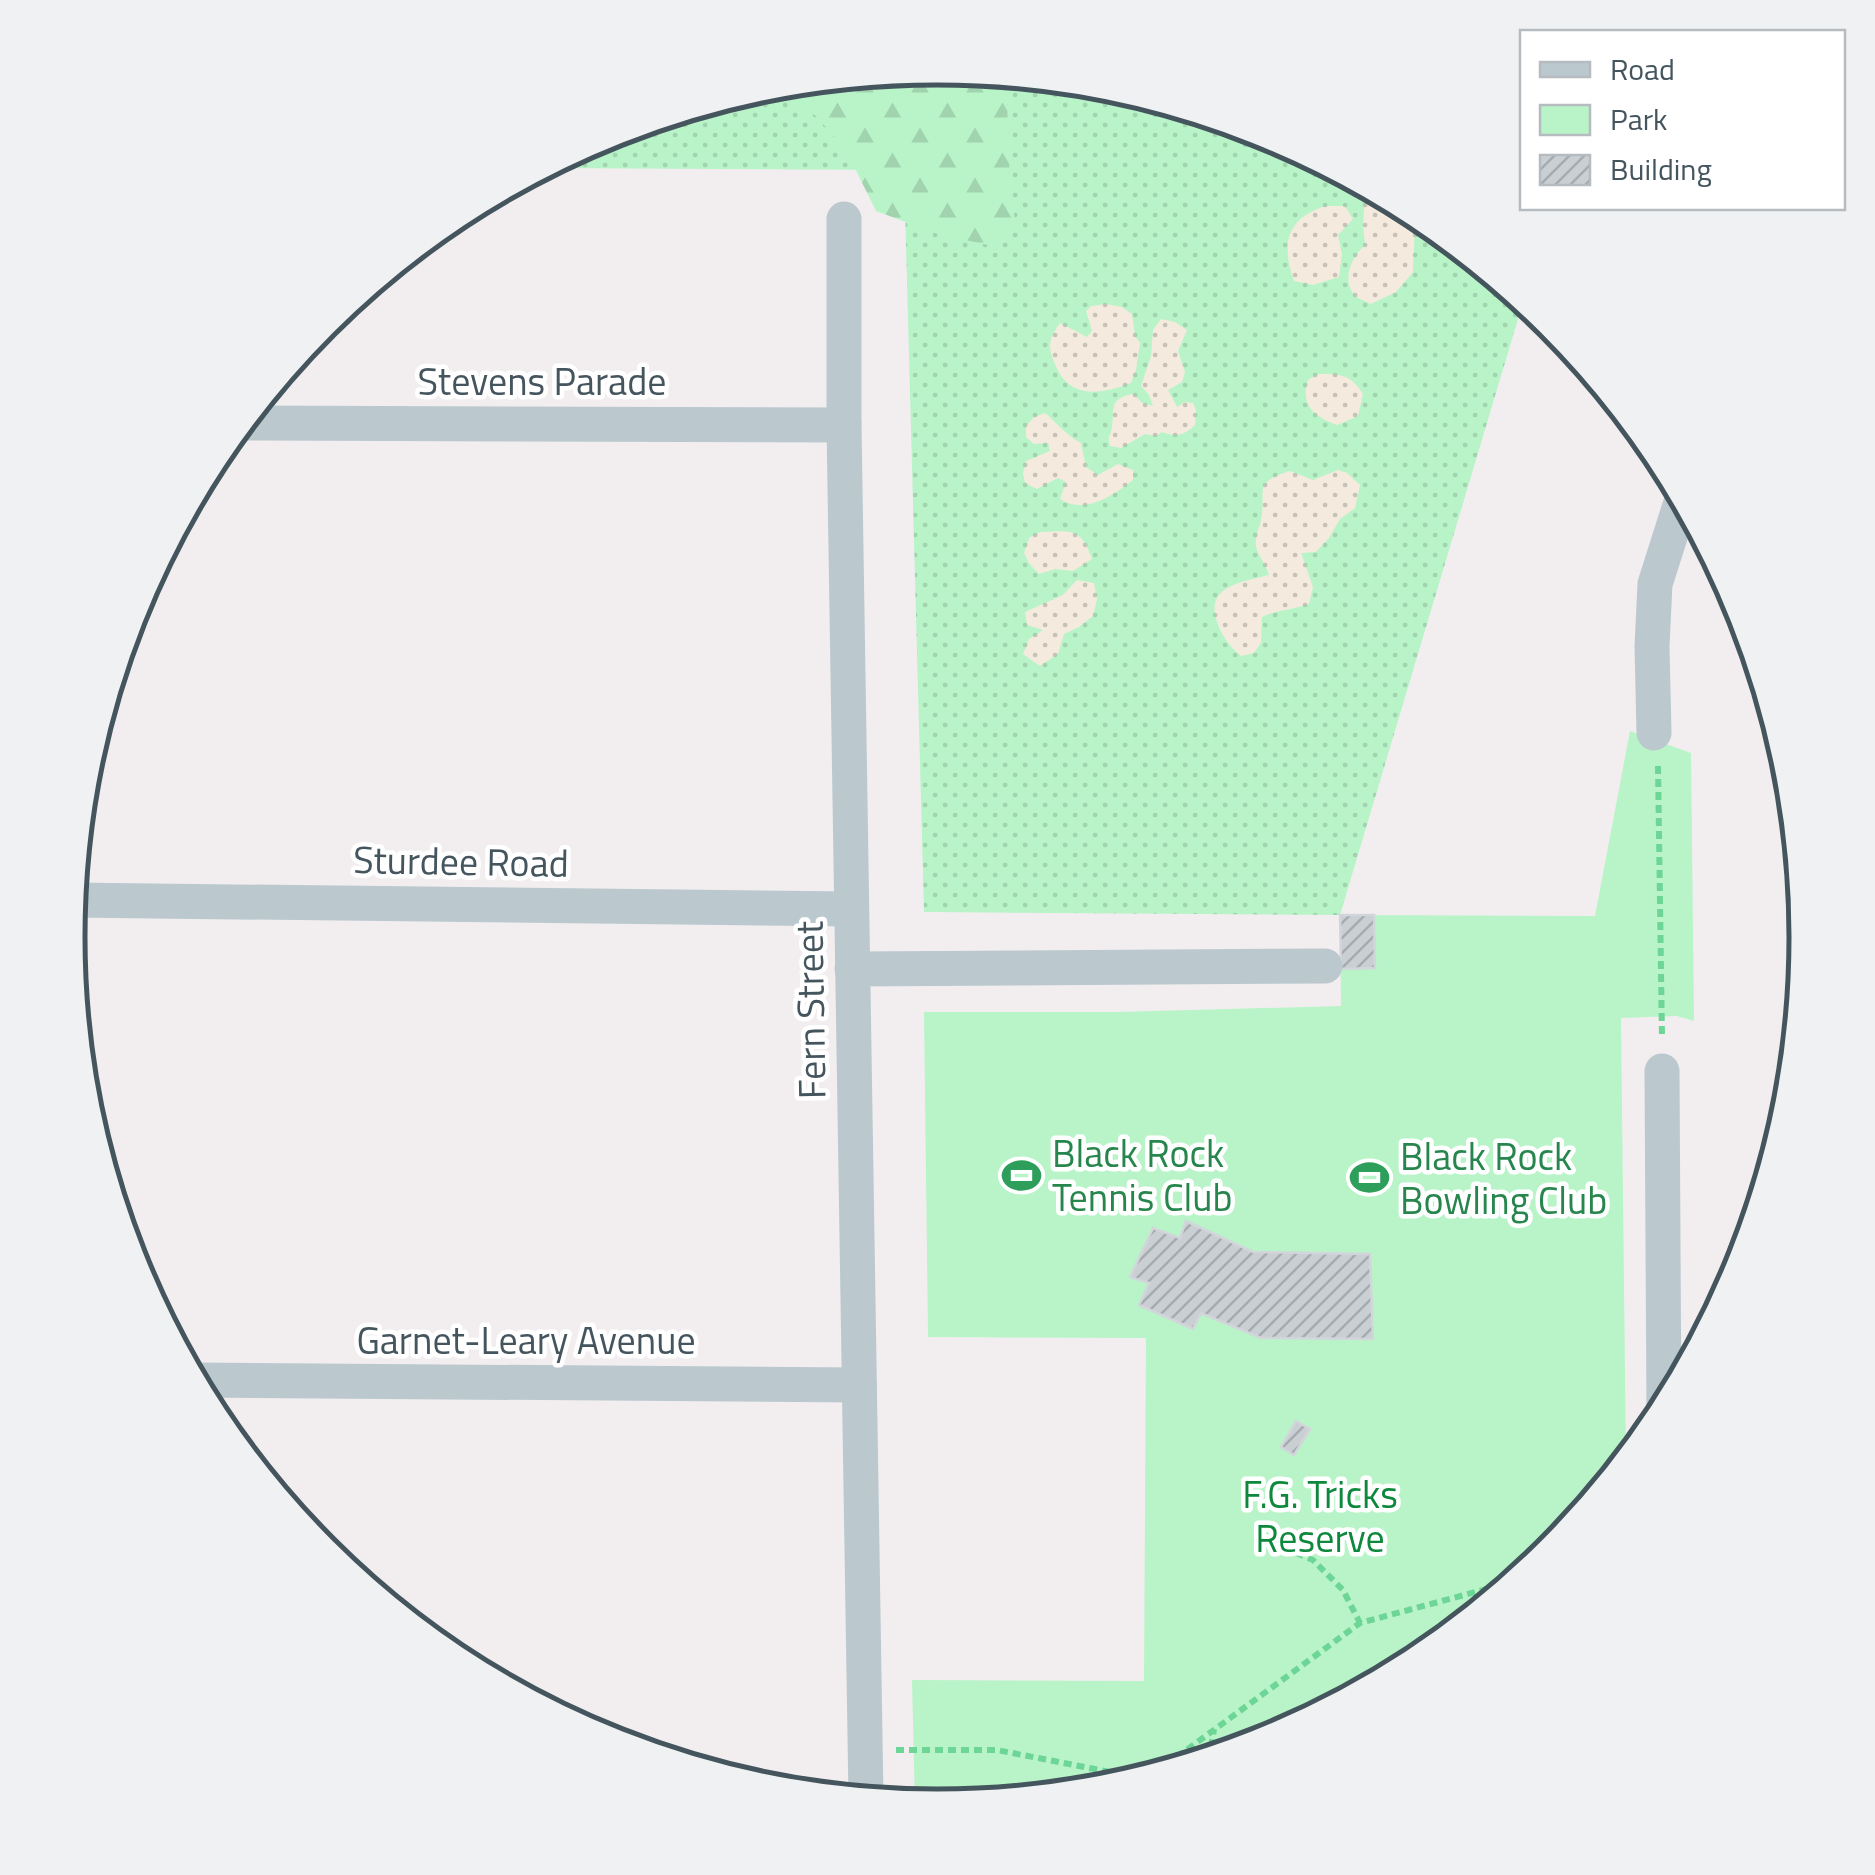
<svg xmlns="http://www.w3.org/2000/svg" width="1875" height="1875" font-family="'Titillium Web',sans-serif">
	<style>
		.grass { fill: url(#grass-dots) }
		.forest { fill: url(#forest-firs) }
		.sand { fill: url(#sand-dots) }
		.park { fill: #b8f4c8 }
		.building { fill: url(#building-hatch); stroke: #d2d6db; stroke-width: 2.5 }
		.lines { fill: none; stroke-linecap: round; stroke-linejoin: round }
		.path { stroke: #6dd596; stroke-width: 6; stroke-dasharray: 8 5; stroke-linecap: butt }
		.minor { stroke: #bbc9cf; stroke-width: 35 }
		.labels { text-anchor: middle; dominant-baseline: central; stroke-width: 9; stroke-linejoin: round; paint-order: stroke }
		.street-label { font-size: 38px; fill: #45555e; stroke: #fff }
		.leisure-label { font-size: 38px; fill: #27864d; stroke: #fff; text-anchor: start }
		.park-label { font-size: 38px; fill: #0d883c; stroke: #fff }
		.rim { fill: none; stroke: #45555e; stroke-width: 5 }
	</style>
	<defs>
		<pattern id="grass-dots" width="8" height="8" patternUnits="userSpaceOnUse" patternTransform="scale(2.5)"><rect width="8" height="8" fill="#b8f4c8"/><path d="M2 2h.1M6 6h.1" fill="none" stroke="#a0d3ae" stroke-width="1.8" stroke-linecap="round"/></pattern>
		<pattern id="forest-firs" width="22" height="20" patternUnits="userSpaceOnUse" patternTransform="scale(2.5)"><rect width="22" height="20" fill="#b8f4c8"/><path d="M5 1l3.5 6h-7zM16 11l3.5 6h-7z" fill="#a0d3ae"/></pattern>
		<pattern id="sand-dots" width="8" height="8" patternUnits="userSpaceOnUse" patternTransform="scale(2.5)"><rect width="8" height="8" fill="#f4ebde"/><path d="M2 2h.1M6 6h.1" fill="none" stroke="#c7c1b7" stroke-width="1.8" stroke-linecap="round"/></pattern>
		<pattern id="building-hatch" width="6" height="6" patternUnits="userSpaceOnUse" patternTransform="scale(2.5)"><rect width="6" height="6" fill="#cacfd4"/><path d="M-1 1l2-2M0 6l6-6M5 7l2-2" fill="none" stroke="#a6abaf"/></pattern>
	</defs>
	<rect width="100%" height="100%" fill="#f2eeef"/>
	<polygon class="grass" points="938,68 1108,84 1271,134 1421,214 1524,299 1340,915 924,912 904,170 541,168 605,134 768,84"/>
	<polygon class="forest" points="938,68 1007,74 1008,153 1015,223 988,245 938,234 876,211 846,150 816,116 769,84"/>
	<g class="sand">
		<path d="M1372,188L1422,215L1415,223L1413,272L1396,292L1371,304C1369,303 1358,298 1356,297C1340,280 1352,257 1365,245L1363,225L1365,195Z"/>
		<path d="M1326,206H1345L1353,219L1338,235L1342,254L1339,277L1313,285L1294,281C1281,244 1286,218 1326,206Z"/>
		<path d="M1106,304L1122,307L1132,314L1135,336L1140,343L1136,370L1131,383C1097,396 1066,399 1053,359C1047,343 1051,336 1060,323L1087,337L1092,331L1086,311L1091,306Z"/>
		<path d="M1161,319L1175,322L1187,330L1178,351L1185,372L1182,382L1168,390L1177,407L1185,402L1193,403L1196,410L1195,425C1183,436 1177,437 1162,432L1156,436L1145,434L1121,448L1110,446C1107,428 1109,445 1112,427C1115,408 1108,398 1134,394L1142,403L1153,406L1149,395L1141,386L1151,356L1153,330Z"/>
		<path d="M1318,374C1341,374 1350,374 1363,394L1358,416L1337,425C1314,417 1300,405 1308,380Z"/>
		<path d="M1045,413C1057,423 1067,436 1081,443L1086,467L1098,475L1118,464L1133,470V480C1113,496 1084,515 1060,499L1066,482L1058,478L1037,489L1025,483L1023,473L1026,461L1050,451L1048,443L1034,444L1026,437V426L1034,417Z"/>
		<path d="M1338,470L1347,473L1360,485L1355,508L1340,519L1329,538L1316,552L1301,553L1313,587L1309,604C1292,610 1276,610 1262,617L1261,643L1254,653L1241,656C1229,646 1222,636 1217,622C1204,585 1244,582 1269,575C1266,566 1262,560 1258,553C1253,541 1258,532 1261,520C1267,490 1251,483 1290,471L1313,480Z"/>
		<path d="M1040,532C1071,531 1081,527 1092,559L1073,571L1055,569L1039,574L1029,563L1024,553L1029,538Z"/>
		<polygon points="1077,580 1094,583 1097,599 1093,616 1079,627 1064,634 1058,654 1040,666 1023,654 1029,639 1043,630 1027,625 1025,612 1063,595"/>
	</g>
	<polygon class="park" points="1630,731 1691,753 1694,1021 1677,1016 1621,1018 1626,1463 1552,1553 1420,1661 1270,1741 1107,1791 937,1807 915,1805 912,1680 1144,1681 1146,1338 928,1337 924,1012 1118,1012 1341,1006 1340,915 1595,916"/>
	<g class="building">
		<polygon points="1340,915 1374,915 1375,968 1341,969"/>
		<polygon points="1186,1221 1253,1252 1370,1254 1373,1339 1261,1338 1201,1313 1193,1329 1139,1305 1149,1283 1130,1277 1153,1228 1180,1238"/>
		<polygon points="1296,1421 1310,1429 1294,1455 1281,1447"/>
	</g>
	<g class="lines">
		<g class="path">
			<polyline points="1658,766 1662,1038"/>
			<polyline points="1272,1543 1313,1560 1343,1590 1360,1623"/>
			<polyline points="896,1750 997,1750 1110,1772 1166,1765 1360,1623 1520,1580"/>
			<polyline points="1209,1760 1214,1729"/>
		</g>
		<g class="minor">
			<polyline points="844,219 844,425 866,1800"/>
			<polyline points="240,423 844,425"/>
			<polyline points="1654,733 1652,646 1655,584 1683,496"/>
			<polyline points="71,900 851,909"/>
			<polyline points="852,969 1325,966"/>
			<polyline points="1662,1071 1664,1415"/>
			<polyline points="192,1380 859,1385"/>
		</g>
	</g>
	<defs>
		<symbol id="stadium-bare" viewBox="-9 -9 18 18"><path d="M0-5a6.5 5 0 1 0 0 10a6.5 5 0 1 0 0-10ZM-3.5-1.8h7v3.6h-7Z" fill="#2e9e5b" stroke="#fff" stroke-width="2.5" paint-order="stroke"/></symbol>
	</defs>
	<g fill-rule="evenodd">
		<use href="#stadium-bare" x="994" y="1148" width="55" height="55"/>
		<use href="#stadium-bare" x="1342" y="1150" width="55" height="55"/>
	</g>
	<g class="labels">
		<g class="street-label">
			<text x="542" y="381">Stevens Parade</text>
			<text transform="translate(461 861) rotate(1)">Sturdee Road</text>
			<text transform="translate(810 1010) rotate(-91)">Fern Street</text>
			<text x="526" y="1340">Garnet-Leary Avenue</text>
		</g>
		<g class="leisure-label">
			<text x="1052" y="1153">Black Rock<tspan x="1052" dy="44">Tennis Club</tspan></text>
			<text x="1400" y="1156">Black Rock<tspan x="1400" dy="44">Bowling Club</tspan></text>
		</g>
		<g class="park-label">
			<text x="1320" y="1494">F.G. Tricks<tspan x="1320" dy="44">Reserve</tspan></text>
		</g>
	</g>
	<path d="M0 0H1875V1875H0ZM85 937a852 852 0 1 1 1704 0a852 852 0 1 1-1704 0Z" fill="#f0f1f2" fill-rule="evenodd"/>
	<path class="rim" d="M85 937a852 852 0 1 1 1704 0a852 852 0 1 1-1704 0Z"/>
	<rect x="1520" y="30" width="325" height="180" fill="#ffffff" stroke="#b5bbbf" stroke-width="2.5"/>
	<rect x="1540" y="62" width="50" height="15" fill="#bbc9cf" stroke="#b5bbbf" stroke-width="2.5"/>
	<text x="1610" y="80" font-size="30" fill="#45555e">Road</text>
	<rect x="1540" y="105" width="50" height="30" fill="#b8f4c8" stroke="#b5bbbf" stroke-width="2.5"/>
	<text x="1610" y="130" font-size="30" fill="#45555e">Park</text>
	<rect x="1540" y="155" width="50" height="30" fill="url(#building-hatch)" stroke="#b5bbbf" stroke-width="2.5"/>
	<text x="1610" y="180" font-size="30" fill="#45555e">Building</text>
</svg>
